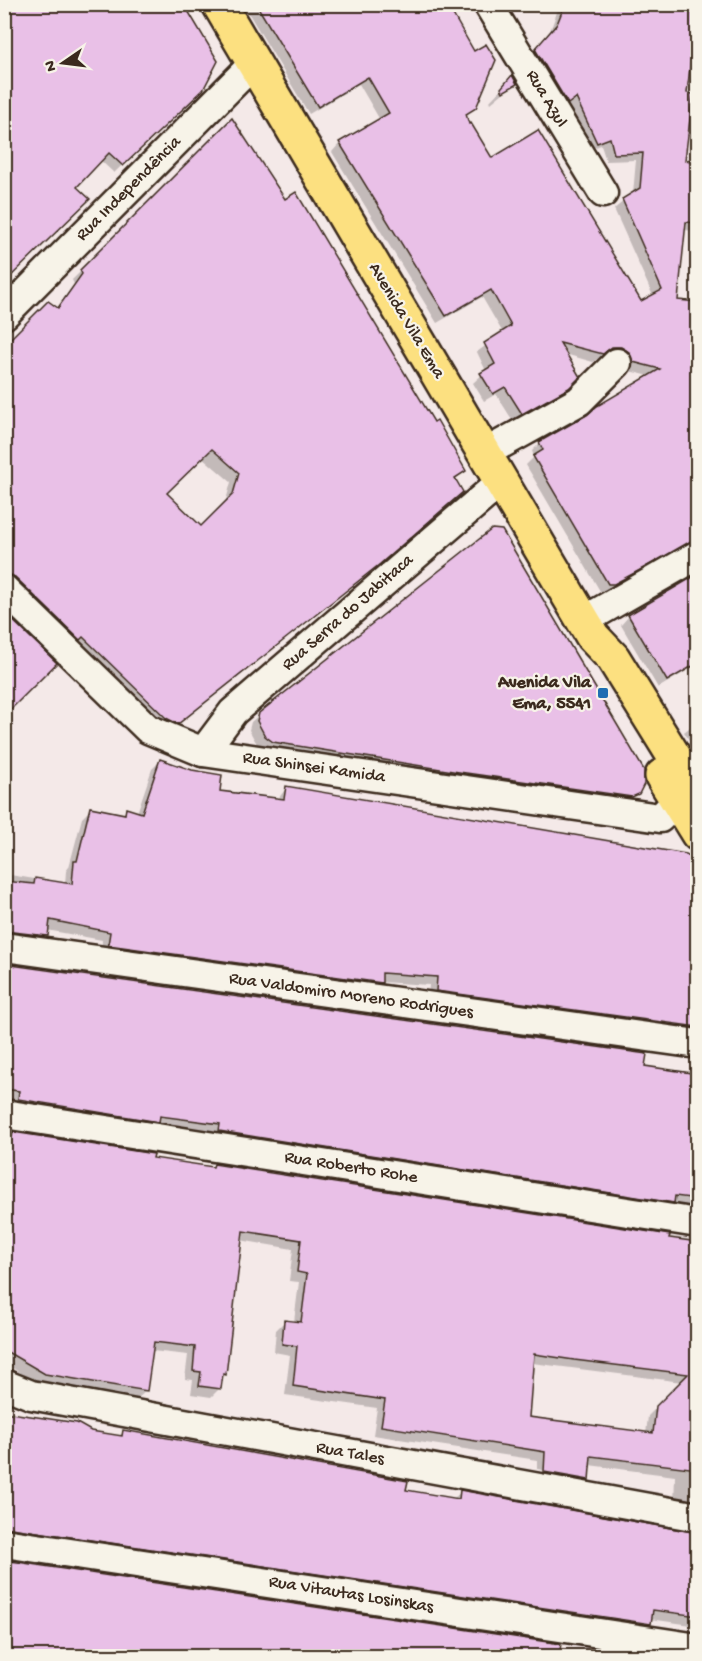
<svg xmlns="http://www.w3.org/2000/svg" width="702" height="1661" font-family="'Gochi Hand',sans-serif">
	<style>
		.shadow { fill: #0003; fill-rule: evenodd }
		.building { fill: #e9c0e7; stroke: #3b2a1e; stroke-width: 1.5; fill-rule: evenodd }
		.lines { fill: none; stroke-linecap: round; stroke-linejoin: round }
		.minor-casing { stroke: #3b2a1e; stroke-width: 33 }
		.major-casing { stroke: #3b2a1e; stroke-width: 38 }
		.minor { stroke: #f7f3e8; stroke-width: 28 }
		.major { stroke: #fce080; stroke-width: 33 }
		.poi-dot { fill: #1f6fb2; stroke: #f7f3e8; stroke-width: 2 }
		.labels { text-anchor: middle; dominant-baseline: central; stroke-width: 4.5; stroke-linejoin: round; paint-order: stroke }
		.street-label { font-size: 18px; fill: #3b2a1e; stroke: #f7f3e8 }
		.poi-label { font-size: 18px; font-weight: bold; fill: #3b2a1e; stroke: #f7f3e8; text-anchor: end }
	</style>
	<rect width="100%" height="100%" fill="#f4e9e8"/>
	<filter id="ink" filterUnits="userSpaceOnUse"><feTurbulence type="fractalNoise" baseFrequency=".0167" numOctaves="2"/><feDisplacementMap in="SourceGraphic" scale="12" xChannelSelector="R" yChannelSelector="G"/><feConvolveMatrix kernelMatrix="1 2 1 2 8 2 1 2 1" color-interpolation-filters="sRGB"/></filter>
	<g filter="url(#ink)">
		<g class="shadow">
			<polygon points="243,4 456,4 448,9 475,107 466,116 469,127 491,160 640,303 653,296 614,209 633,194 636,160 606,161 601,145 588,150 568,105 560,111 527,58 549,34 560,4 698,4 698,42 692,42 686,94 684,162 698,163 698,231 684,230 676,301 698,384 698,551 690,546 681,548 605,592 600,591 526,465 534,457 532,451 540,443 588,417 650,376 625,370 612,355 603,355 593,362 565,354 578,376 559,396 513,421 496,394 484,401 473,383 486,371 477,352 503,333 482,297 437,323 332,152 340,143 380,120 359,84 309,114"/>
			<polygon points="497,4 514,4 505,14"/>
			<polygon points="4,38 201,89 114,173 100,160 75,187 4,280"/>
			<polygon points="512,78 515,83 491,103 489,102"/>
			<path d="M232,121L464,471L455,480L462,492L453,501L369,573L168,731L4,584V347L56,309L74,284L72,280ZM202,457L231,482L225,504L201,528L165,493Z"/>
			<polygon points="698,576 698,670 695,666 658,688 621,625 629,616"/>
			<polygon points="260,714 637,793 629,802 265,750 257,744 249,730 251,722"/>
			<polygon points="698,721 698,754 684,732"/>
			<polygon points="161,760 219,792 278,799 287,787 685,855 698,862 698,1037 428,999 429,985 381,982 371,991 101,953 102,940 47,930 47,936 38,944 4,941 4,874 65,884 66,871 69,867 82,818 91,809 121,815 127,810 137,813 152,769"/>
			<polygon points="4,965 698,1075 698,1219 4,1107"/>
			<path d="M4,1132L152,1155V1159L211,1168L214,1165L698,1241V1513L674,1506L675,1476L589,1465L587,1480L579,1488L536,1480V1472L582,1481V1477L537,1469V1460L373,1435L377,1408L285,1395L290,1355L274,1352L276,1330L285,1321L294,1322L299,1282L289,1281L293,1249L240,1240L224,1374L220,1388L211,1397L191,1394L193,1380L185,1379L188,1355L152,1351L146,1391L137,1399L36,1382L4,1363ZM532,1363L682,1382L648,1416L646,1434L528,1418Z"/>
			<polygon points="4,1414 118,1437 123,1432 453,1499 461,1492 698,1534 698,1626 650,1619 650,1624 641,1632 4,1536"/>
			<polygon points="4,1561 558,1655 569,1656 4,1656"/>
			<polygon points="614,1653 630,1656 611,1656"/>
		</g>
		<g class="building">
			<polygon points="11,4 184,4 218,61 203,90 123,166 109,153 77,187 90,199 4,283 4,11"/>
			<polygon points="256,4 447,4 474,51 486,44 496,60 476,108 466,114 469,124 471,123 492,158 538,130 641,301 662,290 622,199 640,188 643,153 614,154 610,138 597,143 576,98 568,104 535,49 557,24 565,4 698,4 698,34 694,34 687,93 693,94 685,160 698,162 698,223 686,222 678,300 698,302 698,539 614,584 608,584 533,456 543,450 539,442 587,415 597,406 660,369 633,362 629,352 621,347 612,347 603,354 560,343 580,377 569,388 522,414 505,387 493,394 480,373 495,364 484,343 511,326 491,290 446,316 339,142 389,113 368,77 318,107"/>
			<polygon points="512,75 517,84 503,92 501,88"/>
			<path d="M232,118L285,199L296,192L434,422L437,420L466,471L455,478L463,492L380,564L178,724L166,718L83,637L80,640L15,577L4,573V345L48,301L58,308L82,274L80,270ZM212,449L239,473L233,494L201,526L167,493Z"/>
			<polygon points="492,529 502,530 644,770 644,784 639,794 632,797 459,772 273,742 265,736 257,721 259,713"/>
			<polygon points="698,574 698,663 667,681 628,615"/>
			<polygon points="4,612 57,663 4,716"/>
			<polygon points="160,759 192,770 222,775 220,791 284,799 286,786 686,854 698,861 698,1027 436,991 437,977 382,973 382,983 108,945 110,932 50,920 48,936 4,931 4,881 34,884 35,878 72,884 74,861 77,861 90,807 125,814 126,808 142,813"/>
			<polygon points="4,964 647,1054 645,1066 698,1074 698,1199 675,1196 674,1203 219,1131 220,1124 160,1116 159,1122 18,1099 19,1091 4,1089"/>
			<path d="M13,1132L154,1154L153,1158L213,1167L214,1164L670,1235L669,1238L698,1242V1469L591,1456L589,1480L544,1472L545,1452L381,1426L385,1400L293,1386L297,1346L282,1344L284,1320L301,1322L307,1274L297,1272L301,1240L243,1231L226,1375L223,1374L221,1389L199,1386L201,1372L193,1371L195,1347L154,1342L147,1391L45,1374L4,1350V1135L12,1136ZM534,1354L574,1360L688,1374L656,1406L653,1433L529,1417Z"/>
			<polygon points="4,1412 77,1423 91,1431 122,1436 123,1430 408,1481 406,1490 459,1499 460,1490 698,1533 698,1616 653,1610 651,1624 4,1527"/>
			<polygon points="4,1560 561,1644 559,1656 4,1656"/>
		</g>
		<g class="lines">
			<defs>
				<g id="minor">
					<polyline points="488,4 603,193"/>
					<polyline points="4,315 253,64"/>
					<polyline points="485,453 579,401 617,363"/>
					<polyline points="4,589 148,729 203,752 660,818 677,801 696,789"/>
					<polyline points="583,621 698,555"/>
					<polyline points="203,752 233,712 502,481"/>
					<polyline points="4,947 698,1044"/>
					<polyline points="4,1114 698,1223"/>
					<polyline points="4,1384 31,1395 698,1517"/>
					<polyline points="4,1543 698,1648"/>
				</g>
				<g id="major">
					<polyline points="219,4 593,637 613,658 698,795"/>
					<polyline points="662,776 698,834"/>
				</g>
			</defs>
			<use href="#minor" class="minor-casing"/>
			<use href="#major" class="major-casing"/>
			<use href="#minor" class="minor"/>
			<use href="#major" class="major"/>
		</g>
	</g>
	<rect class="poi-dot" x="597" y="687" width="12" height="12" rx="3"/>
	<g class="labels">
		<g class="street-label">
			<text transform="translate(546 99) rotate(59)">Rua Azul</text>
			<text transform="translate(129 189) rotate(-45)">Rua Independência</text>
			<text transform="translate(406 321) rotate(59)">Avenida Vila Ema</text>
			<text transform="translate(348 613) rotate(-41)">Rua Serra do Jabitaca</text>
			<text transform="translate(314 768) rotate(8)">Rua Shinsei Kamida</text>
			<text transform="translate(351 996) rotate(8)">Rua Valdomiro Moreno Rodrigues</text>
			<text transform="translate(351 1168) rotate(9)">Rua Roberto Rohe</text>
			<text transform="translate(350 1454) rotate(10)">Rua Tales</text>
			<text transform="translate(351 1595) rotate(9)">Rua Vitautas Losinskas</text>
		</g>
		<g class="poi-label">
			<text x="591" y="683">Avenida Vila<tspan x="591" dy="21">Ema, 5541</tspan></text>
		</g>
	</g>
	<rect width="702" height="1661" fill="none" stroke="#f7f3e8" stroke-width="24"/>
	<rect x="12" y="12" width="678" height="1637" fill="none" stroke="#3b2a1e" stroke-width="2" filter="url(#ink)"/>
	<g transform="translate(63 63) rotate(256)" stroke="#f7f3e8" stroke-width="4.5" paint-order="stroke">
	<path d="M0-4.5L10 22L0 15L-10 22Z" fill="#3b2a1e"/>
	<text y="-9" font-size="16" font-weight="bold" text-anchor="middle" fill="#3b2a1e">N</text>
	</g>
</svg>
